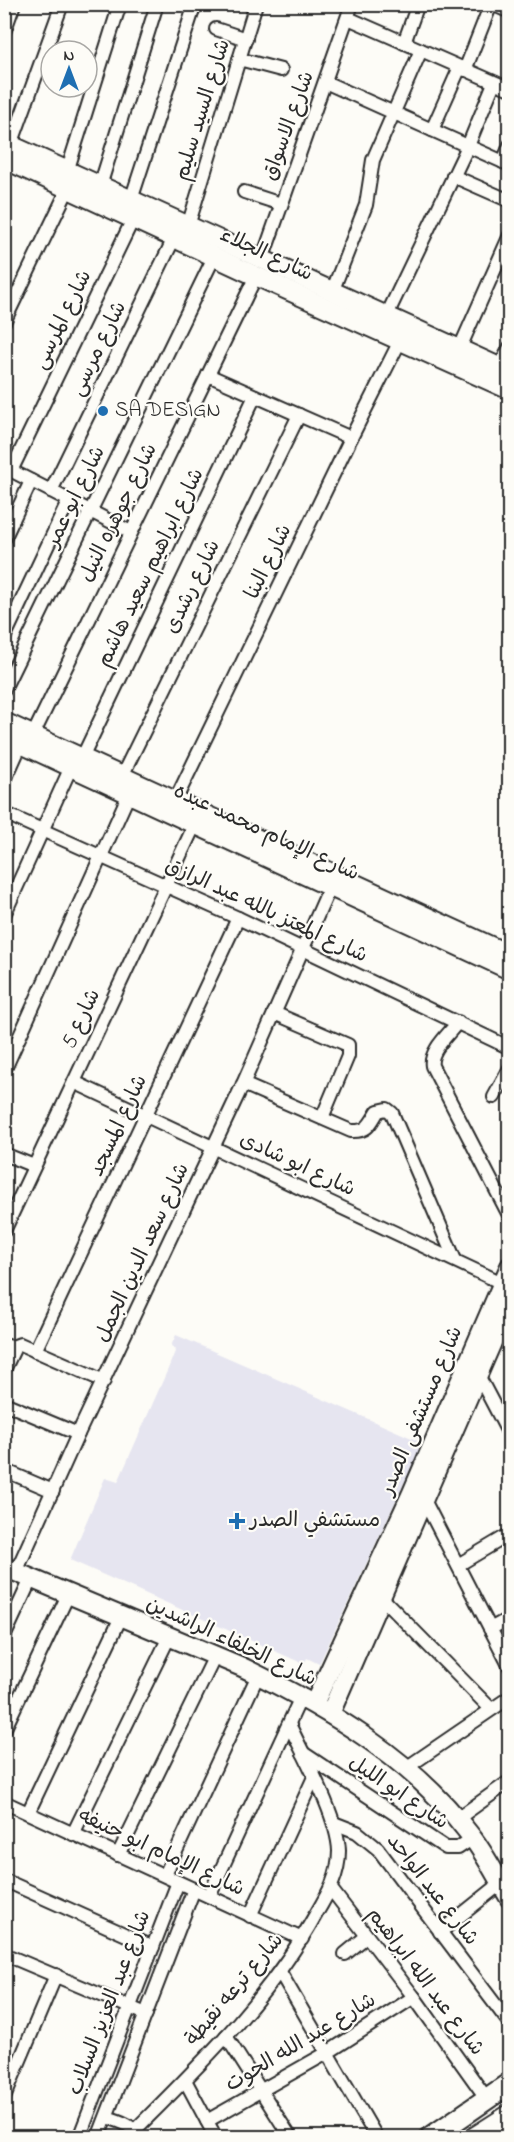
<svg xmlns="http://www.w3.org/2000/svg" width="514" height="2142" font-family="'Indie Flower','Playpen Sans Arabic',sans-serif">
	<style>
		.built { fill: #e6e5f0 }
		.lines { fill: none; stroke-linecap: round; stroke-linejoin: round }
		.street-casing { stroke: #2b2b2b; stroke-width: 16 }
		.secondary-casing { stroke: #2b2b2b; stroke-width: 22 }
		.primary-casing { stroke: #2b2b2b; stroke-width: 24 }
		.street { stroke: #fdfcf7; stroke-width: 12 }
		.secondary { stroke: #fdfcf7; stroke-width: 18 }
		.primary { stroke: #fdfcf7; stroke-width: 20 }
		.poi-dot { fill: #1f6fb2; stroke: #fdfcf7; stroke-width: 2 }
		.labels { text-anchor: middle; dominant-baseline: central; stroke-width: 4.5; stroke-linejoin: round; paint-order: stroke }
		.street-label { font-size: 21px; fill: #2b2b2b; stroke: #fdfcf7 }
		.poi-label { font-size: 21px; fill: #2b2b2b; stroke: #fdfcf7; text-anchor: start }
	</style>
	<rect width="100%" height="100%" fill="#fdfcf7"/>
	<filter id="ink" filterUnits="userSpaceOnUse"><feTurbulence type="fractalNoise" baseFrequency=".0167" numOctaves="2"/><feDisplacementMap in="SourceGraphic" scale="12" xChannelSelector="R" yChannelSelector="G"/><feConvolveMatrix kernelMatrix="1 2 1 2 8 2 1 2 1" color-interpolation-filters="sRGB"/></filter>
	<g filter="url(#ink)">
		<polygon class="built" points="176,1335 423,1443 319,1664 307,1658 304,1664 70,1560 105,1478 118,1482 168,1369 176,1349 171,1346"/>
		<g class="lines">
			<defs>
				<g id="street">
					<polyline points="492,4 510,12"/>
					<polyline points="348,18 510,89"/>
					<polyline points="216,29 246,39"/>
					<polyline points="4,32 14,4"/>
					<polyline points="404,43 418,4"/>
					<polyline points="239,59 281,70"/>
					<polyline points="465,70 491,4"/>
					<polyline points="325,82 510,165"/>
					<polyline points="432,130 460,67"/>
					<polyline points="11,145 62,4"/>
					<polyline points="503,162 510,145"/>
					<polyline points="453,176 510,201"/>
					<polyline points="65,178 120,4"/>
					<polyline points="100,186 157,4"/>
					<polyline points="244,192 281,204"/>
					<polyline points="131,200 195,4"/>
					<polyline points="188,226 256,4"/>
					<polyline points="262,260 352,4"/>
					<polyline points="332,292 366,205 373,160 421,50"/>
					<polyline points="386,317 468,146 494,83"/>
					<polyline points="4,322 68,189"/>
					<polyline points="459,350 510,235"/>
					<polyline points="499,368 510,347"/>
					<polyline points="208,375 351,438"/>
					<polyline points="6,468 131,532"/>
					<polyline points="11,471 133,219"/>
					<polyline points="51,491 177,232"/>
					<polyline points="4,539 31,481"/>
					<polyline points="4,638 69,500"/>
					<polyline points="4,689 214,257"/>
					<polyline points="33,735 256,276"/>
					<polyline points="82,758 255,396"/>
					<polyline points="122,776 299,415"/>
					<polyline points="4,782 21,744"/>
					<polyline points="175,801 351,438 400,341"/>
					<polyline points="4,813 238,918 510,1048"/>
					<polyline points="4,915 71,767"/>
					<polyline points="274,1013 348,1045 348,1056 322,1118"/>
					<path d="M458,1022C449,1034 429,1051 432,1066L510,1217"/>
					<polyline points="4,1071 129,794"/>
					<polyline points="74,1082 502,1283"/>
					<path d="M243,1084L351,1131C368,1132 370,1124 378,1111L387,1109L392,1113L455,1260"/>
					<polyline points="494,1097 510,1068"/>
					<polyline points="4,1154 34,1166"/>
					<polyline points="4,1231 195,824"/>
					<polyline points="4,1345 12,1347 20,1344 104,1381"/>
					<polyline points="35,1351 238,918"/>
					<polyline points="4,1370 15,1347"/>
					<polyline points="478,1375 510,1436"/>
					<polyline points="4,1403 78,1434"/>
					<polyline points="4,1470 53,1491"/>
					<polyline points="424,1500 510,1667"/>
					<polyline points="458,1565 510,1534"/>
					<polyline points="16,1572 78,1434 243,1084 330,887"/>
					<polyline points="382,1598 491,1709"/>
					<polyline points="490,1629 510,1618"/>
					<polyline points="4,1637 31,1579"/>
					<polyline points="4,1730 68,1595"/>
					<polyline points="303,1753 446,1848 458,1848 473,1838"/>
					<polyline points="406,1768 510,1697"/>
					<polyline points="4,1802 302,1939"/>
					<polyline points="28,1813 121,1617"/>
					<polyline points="457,1819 510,1781"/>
					<polyline points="334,1823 357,1832 378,1849 510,2024"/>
					<polyline points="73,1834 169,1637"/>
					<polyline points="118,1855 215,1656"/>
					<polyline points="165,1875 258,1675"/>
					<polyline points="4,1880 153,1947"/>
					<polyline points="331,1889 414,1997 487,2099"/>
					<polyline points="209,1896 301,1697"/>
					<polyline points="250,1916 314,1777"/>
					<polyline points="440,1932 500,1884"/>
					<polyline points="4,1954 146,2014"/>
					<polyline points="345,1954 367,1936"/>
					<polyline points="280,1972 377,2138"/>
					<polyline points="226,2036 291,2138"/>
					<polyline points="185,2080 216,2138"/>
					<polyline points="4,2098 56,1975"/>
					<path d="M107,2117C118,2121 133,2124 137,2136"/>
					<polyline points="207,2121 327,2053 414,1997"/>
					<path d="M135,2130C201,2064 270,1997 316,1914C328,1894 339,1875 339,1851C338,1817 304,1756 289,1724"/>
					<polyline points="79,2138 178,1882"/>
					<polyline points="98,2138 194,1889"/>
				</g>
				<g id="secondary">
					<polyline points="4,142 510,372"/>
					<polyline points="4,159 256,276 510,390"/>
					<polyline points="4,722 510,955"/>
					<polyline points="4,736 510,970"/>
					<path d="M4,1567L242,1667C327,1708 413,1759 471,1836C486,1855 497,1878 510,1899"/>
					<polyline points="314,1704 411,1495 510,1266"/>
					<polyline points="330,1714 510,1301"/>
				</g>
				<g id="primary">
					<polyline points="430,2138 510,2083"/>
					<polyline points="474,2138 510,2115"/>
				</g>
			</defs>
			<use href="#street" class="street-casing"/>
			<use href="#secondary" class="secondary-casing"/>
			<use href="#primary" class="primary-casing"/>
			<use href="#street" class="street"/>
			<use href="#secondary" class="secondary"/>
			<use href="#primary" class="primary"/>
		</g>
	</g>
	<g class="poi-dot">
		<circle cx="103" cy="411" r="6"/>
		<path d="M234 1512h6v6h6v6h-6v6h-6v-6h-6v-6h6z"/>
	</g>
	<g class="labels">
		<g class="street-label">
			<text transform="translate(203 110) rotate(-73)">شارع السيد سليم</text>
			<text transform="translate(289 126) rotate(-70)">شارع الاسواق</text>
			<text transform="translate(266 255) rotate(25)">شارع الجلاء</text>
			<text transform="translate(63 320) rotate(-64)">شارع المرسى</text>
			<text transform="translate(99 349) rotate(-64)">شارع مرسى</text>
			<text transform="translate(76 497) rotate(-64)">شارع ابو عمر</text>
			<text transform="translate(119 513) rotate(-64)">شارع جوهره النيل</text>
			<text transform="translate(269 562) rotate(-64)">شارع البنا</text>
			<text transform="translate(151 568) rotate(-64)">شارع ابراهيم سعيد هاشم</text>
			<text transform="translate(193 587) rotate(-64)">شارع رشدى</text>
			<text transform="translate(266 833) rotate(25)">شارع الإمام محمد عبده</text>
			<text transform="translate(266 911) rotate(25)">شارع المعتز بالله عبد الرازق</text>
			<text transform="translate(82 1019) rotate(-65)">شارع 5</text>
			<text transform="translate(119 1126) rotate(-65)">شارع المسجد</text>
			<text transform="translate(297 1165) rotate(25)">شارع ابو شادى</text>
			<text transform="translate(143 1253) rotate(-65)">شارع سعد الدين الجمل</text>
			<text transform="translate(422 1411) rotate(-67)">شارع مستشفى الصدر</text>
			<text transform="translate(231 1642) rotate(25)">شارع الخلفاء الراشدين</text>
			<text transform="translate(398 1793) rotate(34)">شارع ابو الليل</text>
			<text transform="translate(161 1853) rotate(25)">شارع الإمام ابو حنيفه</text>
			<text transform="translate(432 1890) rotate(52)">شارع عبد الواحد</text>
			<text transform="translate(425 1982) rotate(53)">شارع عبد الله ابراهيم</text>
			<text transform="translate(235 1990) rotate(-50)">شارع ترعه نقيطة</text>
			<text transform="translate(110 2003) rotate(-69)">شارع عبد العزيز السلاب</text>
			<text transform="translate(301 2043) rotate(-31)">شارع عبد الله الحوت</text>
		</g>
		<g class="poi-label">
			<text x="115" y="411">SA DESIGN</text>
			<text x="250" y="1521">مستشفي الصدر</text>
		</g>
	</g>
	<rect width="514" height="2142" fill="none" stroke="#fdfcf7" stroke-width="24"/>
	<rect x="12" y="12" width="490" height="2118" fill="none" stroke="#2b2b2b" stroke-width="2" filter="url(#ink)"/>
	<g transform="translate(69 69)"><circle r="28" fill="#fdfcf7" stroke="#a9a8a5" stroke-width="1.5"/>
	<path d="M0-4.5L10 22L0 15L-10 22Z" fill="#1f6fb2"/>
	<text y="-9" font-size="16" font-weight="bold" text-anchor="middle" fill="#2b2b2b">N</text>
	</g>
</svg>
